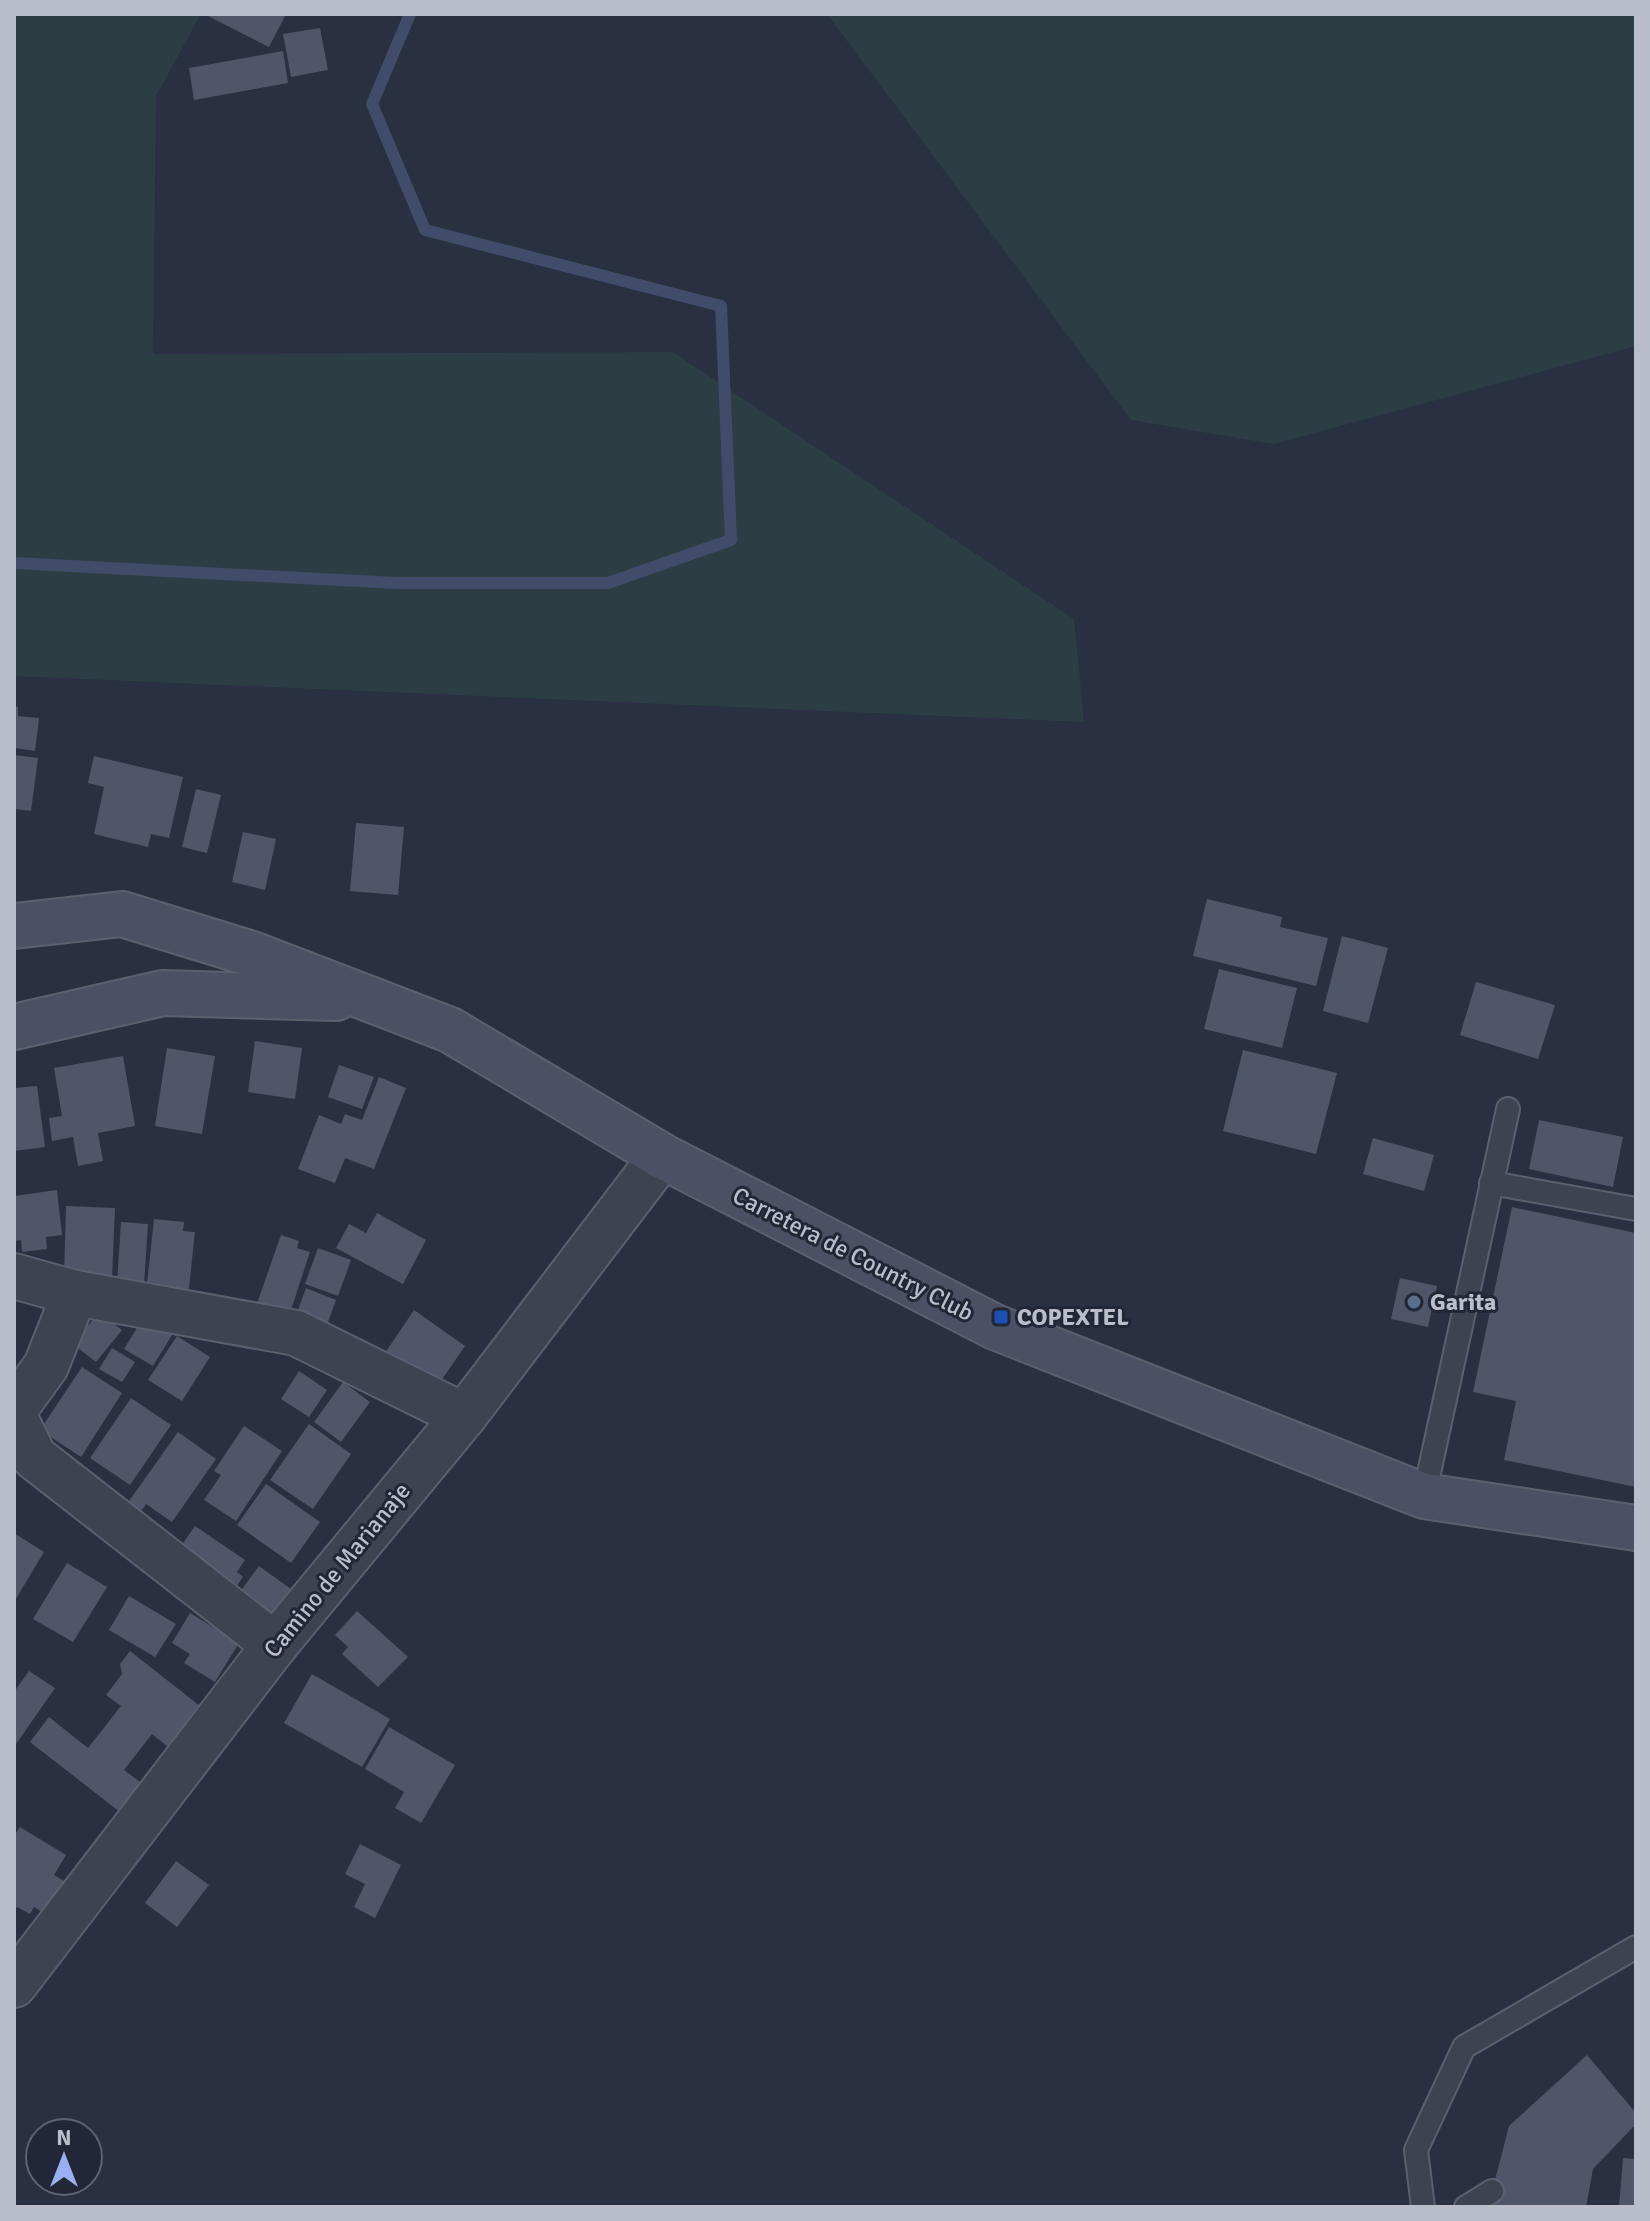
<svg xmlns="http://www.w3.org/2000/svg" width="1650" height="2221" font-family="Signika,sans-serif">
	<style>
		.green { fill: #2c3e43 }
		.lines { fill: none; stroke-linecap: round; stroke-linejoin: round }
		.stream { stroke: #404c69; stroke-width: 12 }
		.building { fill: #4f566a }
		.lane-casing { stroke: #5b606f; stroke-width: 26 }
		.street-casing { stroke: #5b606f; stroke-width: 48 }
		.secondary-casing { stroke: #5b606f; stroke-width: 48 }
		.lane { stroke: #3d4351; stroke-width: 22 }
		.street { stroke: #3d4351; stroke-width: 44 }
		.secondary { stroke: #4b5164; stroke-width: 44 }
		.service-dot { fill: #5c6f8a; stroke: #212737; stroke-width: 3 }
		.transit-dot { fill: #1a4fb4; stroke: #212737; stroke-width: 3 }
		.labels { text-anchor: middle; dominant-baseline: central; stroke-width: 6; stroke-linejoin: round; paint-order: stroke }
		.street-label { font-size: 24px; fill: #babecb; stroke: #212737 }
		.poi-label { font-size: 24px; font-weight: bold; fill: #babecb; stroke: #212737; text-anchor: start }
	</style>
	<rect width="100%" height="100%" fill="#293041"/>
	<g class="green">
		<polygon points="14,14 201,14 156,96 153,354 673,352 1074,619 1084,722 14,676"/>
		<polygon points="827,14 1636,14 1636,346 1274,444 1131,420"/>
	</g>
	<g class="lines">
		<polyline class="stream" points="14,563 396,583 608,583 731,540 721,306 425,230 372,104 410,14"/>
	</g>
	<g class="building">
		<polygon points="209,14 286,14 269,47 208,16"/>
		<polygon points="320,28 328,70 291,77 283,34"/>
		<polygon points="283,51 288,83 194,100 189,68"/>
		<polygon points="14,706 18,707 18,716 39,718 35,751 14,748"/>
		<polygon points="14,755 38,758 31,811 14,809"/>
		<polygon points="94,756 183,777 169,838 151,834 148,847 94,834 104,787 88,783"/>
		<polygon points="196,789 221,795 207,853 182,847"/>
		<polygon points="356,823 404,827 398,895 350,891"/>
		<polygon points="243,832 276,839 265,890 232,882"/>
		<polygon points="1207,899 1282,917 1280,927 1328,938 1316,986 1193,956"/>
		<polygon points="1342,936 1388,948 1368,1023 1323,1011"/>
		<polygon points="1219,969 1297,988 1282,1048 1204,1029"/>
		<polygon points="1476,982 1555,1005 1538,1059 1460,1035"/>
		<polygon points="255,1041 302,1048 295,1099 248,1092"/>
		<polygon points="167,1048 215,1056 202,1134 155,1126"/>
		<polygon points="1243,1050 1337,1073 1316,1154 1223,1131"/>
		<polygon points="123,1056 135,1126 98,1133 103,1161 78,1166 73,1137 52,1141 49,1118 62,1116 54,1068"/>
		<polygon points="339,1065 374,1077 362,1109 328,1097"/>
		<polygon points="379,1077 406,1088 374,1169 345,1158 335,1183 298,1169 319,1115 341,1124 345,1114 362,1120"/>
		<polygon points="37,1086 45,1147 14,1151 14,1088"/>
		<polygon points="1539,1120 1623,1137 1613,1187 1529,1169"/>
		<polygon points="1373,1138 1434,1155 1424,1191 1363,1174"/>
		<polygon points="57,1190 62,1235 46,1237 47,1249 22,1252 21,1240 14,1241 14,1196"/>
		<polygon points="66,1206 115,1208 112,1279 64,1278"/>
		<polygon points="1512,1207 1636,1233 1636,1487 1504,1460 1516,1401 1473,1392"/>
		<polygon points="377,1213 426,1240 403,1284 336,1248 349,1224 366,1233"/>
		<polygon points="154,1219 184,1222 183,1231 195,1232 188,1297 146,1292"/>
		<polygon points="121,1222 148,1224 144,1285 117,1283"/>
		<polygon points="281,1235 299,1241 297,1248 310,1252 288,1319 255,1309"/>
		<polygon points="318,1248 351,1260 338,1296 305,1284"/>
		<polygon points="1400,1278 1437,1286 1428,1327 1391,1319"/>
		<polygon points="306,1288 336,1300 324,1333 294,1321"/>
		<polygon points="414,1310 465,1346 436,1388 385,1353"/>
		<polygon points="99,1312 122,1330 96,1362 73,1344"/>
		<polygon points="143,1318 172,1335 153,1366 124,1349"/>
		<polygon points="177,1336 210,1357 182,1401 148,1380"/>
		<polygon points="112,1348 135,1362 122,1382 99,1369"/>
		<polygon points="82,1367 122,1393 81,1457 40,1430"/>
		<polygon points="299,1371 327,1390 309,1417 281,1399"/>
		<polygon points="343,1382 370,1402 341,1442 314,1422"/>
		<polygon points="131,1398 171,1425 130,1485 90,1458"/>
		<polygon points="309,1424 351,1454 313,1509 270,1480"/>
		<polygon points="244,1426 282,1451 236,1521 204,1500 221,1475 214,1471"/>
		<polygon points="178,1432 216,1459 172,1522 146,1504 135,1520 122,1511"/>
		<polygon points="266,1484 320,1522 291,1563 237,1525"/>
		<polygon points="195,1526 245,1560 237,1572 243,1577 227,1600 174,1556"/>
		<polygon points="14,1533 44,1552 14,1602"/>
		<polygon points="67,1563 107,1587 73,1642 33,1619"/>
		<polygon points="259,1566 295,1592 271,1626 234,1600"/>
		<polygon points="129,1596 176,1624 155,1657 109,1630"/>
		<polygon points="357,1611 408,1657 378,1687 342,1654 348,1647 335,1635"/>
		<polygon points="190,1613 239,1643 215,1682 184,1663 190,1654 172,1643"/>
		<polygon points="130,1651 200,1706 168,1747 152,1734 124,1770 143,1784 120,1812 30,1742 49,1717 88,1748 121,1706 106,1695 122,1674 120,1664"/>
		<polygon points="29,1671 55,1688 14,1747 14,1692"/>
		<polygon points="312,1674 390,1719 362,1767 284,1723"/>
		<polygon points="389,1727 455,1765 421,1823 395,1808 404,1792 365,1769"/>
		<polygon points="20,1827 66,1855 54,1875 77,1889 57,1921 34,1907 30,1914 17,1907 14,1911 14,1836"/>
		<polygon points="360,1844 401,1865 375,1918 354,1907 365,1884 345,1874"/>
		<polygon points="176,1861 209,1885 177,1927 145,1903"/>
		<polygon points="1587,2055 1636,2113 1636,2124 1593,2169 1586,2207 1488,2207 1509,2126"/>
		<polygon points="1623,2158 1636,2159 1636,2207 1619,2207"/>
	</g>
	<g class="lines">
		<defs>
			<g id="lane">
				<polyline points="1491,1183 1636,1209"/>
				<polyline points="1424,1496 1508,1109"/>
				<polyline points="1423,2207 1416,2150 1464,2047 1636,1947"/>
				<polyline points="1466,2207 1492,2191"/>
			</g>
			<g id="street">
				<polyline points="14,1276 75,1293 46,1366 14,1410"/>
				<polyline points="75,1293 296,1333 464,1416"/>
				<polyline points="14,1416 34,1457 275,1645"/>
				<polyline points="14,1985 275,1645 464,1416 662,1156"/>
			</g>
			<g id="secondary">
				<polyline points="14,926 122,914 252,954 450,1030 662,1156 995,1327 1424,1496 1636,1528"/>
				<polyline points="14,1027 163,993 336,998"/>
			</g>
		</defs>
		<use href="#lane" class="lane-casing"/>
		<use href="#street" class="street-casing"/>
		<use href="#secondary" class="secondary-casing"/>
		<use href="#lane" class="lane"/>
		<use href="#street" class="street"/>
		<use href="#secondary" class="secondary"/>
	</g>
	<circle class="service-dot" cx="1414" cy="1302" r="8"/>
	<rect class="transit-dot" x="993" y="1309" width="16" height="16" rx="4"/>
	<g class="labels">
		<g class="street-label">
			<text transform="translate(853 1254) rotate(27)">Carretera de Country Club</text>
			<text transform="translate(337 1570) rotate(-51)">Camino de Marianaje</text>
		</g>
		<g class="poi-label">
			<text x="1430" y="1302">Garita</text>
			<text x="1017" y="1317">COPEXTEL</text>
		</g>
	</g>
	<rect width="1650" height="2221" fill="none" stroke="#babecb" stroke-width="32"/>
	<g transform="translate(64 2157)"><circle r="38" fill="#212737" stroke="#5e6372" stroke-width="2"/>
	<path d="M0-6L14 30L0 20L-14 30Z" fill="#98aff2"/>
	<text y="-12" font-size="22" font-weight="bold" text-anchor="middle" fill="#babecb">N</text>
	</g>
</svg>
